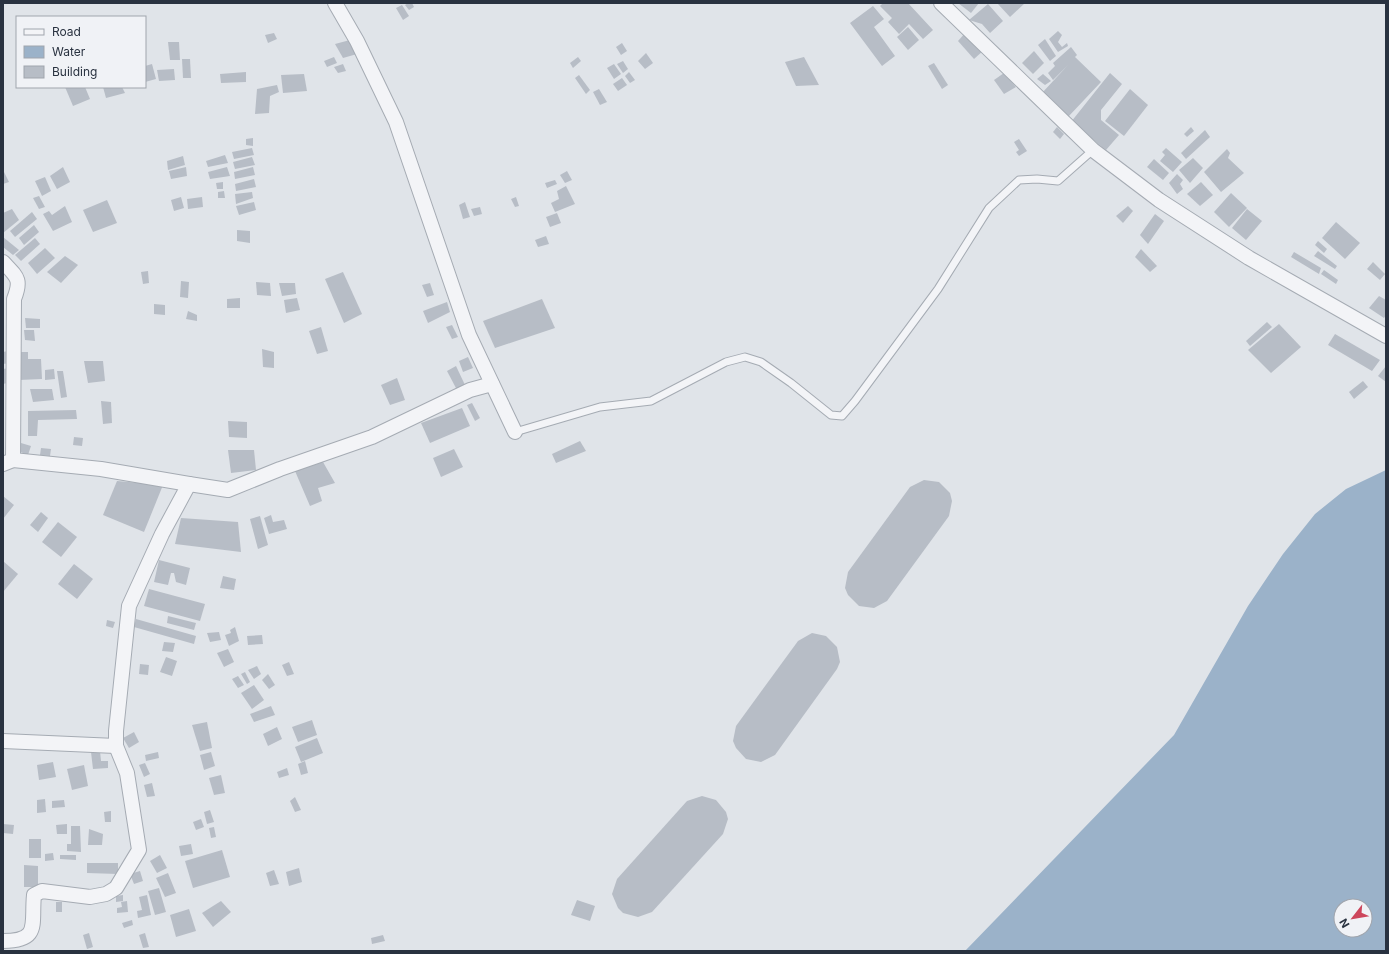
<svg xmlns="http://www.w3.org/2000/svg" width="1389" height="954" font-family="Inter,sans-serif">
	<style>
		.water { fill: #9bb2c9; fill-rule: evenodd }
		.building { fill: #b7bdc6 }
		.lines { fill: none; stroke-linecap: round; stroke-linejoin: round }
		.lane-casing { stroke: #a5abb3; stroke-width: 9 }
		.street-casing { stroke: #a5abb3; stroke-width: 16 }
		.lane { stroke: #f3f4f7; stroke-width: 7 }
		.street { stroke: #f3f4f7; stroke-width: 14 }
	</style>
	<rect width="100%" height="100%" fill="#e0e4e9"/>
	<path class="water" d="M1386,470V951H965L1174,735L1248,606L1283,554L1315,514L1346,489ZM1341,906H1365V930H1341Z"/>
	<g class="building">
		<polygon points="408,3 412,3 414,7 409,10 405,5"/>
		<polygon points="883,3 908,3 933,30 923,39 909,24 899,34 888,22 892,18 880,6"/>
		<polygon points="958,3 979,3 971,13"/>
		<polygon points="997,3 1025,3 1010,17"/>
		<polygon points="988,4 1003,21 990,33 982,24 969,20"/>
		<polygon points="402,5 409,16 403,20 396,8"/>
		<polygon points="873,6 884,19 874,27 895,56 882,66 850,23"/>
		<polygon points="908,27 919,40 908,50 897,37"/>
		<polygon points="1058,31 1062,35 1058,42 1062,47 1067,43 1068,46 1058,52 1049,39"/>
		<polygon points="966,32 984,50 974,59 958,41"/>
		<polygon points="274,33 277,39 268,43 265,35"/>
		<polygon points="1045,39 1056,56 1050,61 1038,45"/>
		<polygon points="350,40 357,54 343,58 335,44"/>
		<polygon points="168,42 179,42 180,60 170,60"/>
		<polygon points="622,43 627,51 621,55 616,47"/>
		<polygon points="1071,47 1077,55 1075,57 1101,82 1068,117 1042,93 1068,65 1053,80 1048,73 1055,66 1053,63"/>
		<polygon points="1034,51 1044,63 1033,74 1022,63"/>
		<polygon points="646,53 653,63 645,69 638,61"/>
		<polygon points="334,57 337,63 327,67 324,61"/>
		<polygon points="578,57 581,61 573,68 570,63"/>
		<polygon points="804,57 819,85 796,86 785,62"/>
		<polygon points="182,59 190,59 191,78 183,78"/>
		<polygon points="623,61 628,69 623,73 617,64"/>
		<polygon points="934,63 948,85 942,89 928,66"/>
		<polygon points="152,64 156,79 145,82 145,66"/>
		<polygon points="343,64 346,71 338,73 334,67"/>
		<polygon points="614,64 621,74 614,79 607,68"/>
		<polygon points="174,69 175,80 159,81 157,70"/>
		<polygon points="246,72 246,82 221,83 220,74"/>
		<polygon points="629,72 635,80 630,83 625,76"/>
		<polygon points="1004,73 1016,87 1004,94 994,80"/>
		<polygon points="1110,73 1122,84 1101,110 1101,120 1119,135 1106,150 1071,122"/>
		<polygon points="304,74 307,91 283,93 281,75"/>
		<polygon points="1043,74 1051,81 1045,85 1037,79"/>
		<polygon points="579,75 590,90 586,94 575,78"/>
		<polygon points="622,78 627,85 618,91 613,84"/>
		<polygon points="277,85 279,92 270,96 269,113 255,114 257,89"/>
		<polygon points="65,87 85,87 90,99 73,106"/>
		<polygon points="103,87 122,87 125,93 106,98"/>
		<polygon points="599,89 607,102 600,105 593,92"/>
		<polygon points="1130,89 1148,105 1124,136 1105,121"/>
		<polygon points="1057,127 1064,134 1060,139 1053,132"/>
		<polygon points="1191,127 1194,131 1187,137 1184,134"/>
		<polygon points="1205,130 1210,137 1186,159 1181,153"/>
		<polygon points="253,138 253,146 246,145 246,139"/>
		<polygon points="1019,139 1027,151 1019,156 1016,152 1019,150 1014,142"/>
		<polygon points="252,148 254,155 234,159 232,152"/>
		<polygon points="1166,148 1182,162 1173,172 1160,161 1165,155 1162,152"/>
		<polygon points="1227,149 1230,153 1228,158 1244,173 1221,192 1204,172"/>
		<polygon points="225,155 228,163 208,167 206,161"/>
		<polygon points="183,156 185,165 168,170 167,161"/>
		<polygon points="252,157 255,165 235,169 233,162"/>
		<polygon points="1193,158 1203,168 1190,183 1179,170"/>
		<polygon points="1154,159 1169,173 1163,180 1147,167"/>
		<polygon points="63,167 70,182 57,189 50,176"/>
		<polygon points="186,167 187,176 171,179 169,171"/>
		<polygon points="227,167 230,176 210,179 208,172"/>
		<polygon points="253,167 255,175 235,179 234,172"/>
		<polygon points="3,170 9,182 3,184"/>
		<polygon points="567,171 572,180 565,183 560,175"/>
		<polygon points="1177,174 1183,180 1180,184 1183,189 1177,194 1169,183"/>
		<polygon points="45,177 51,191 42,196 35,181"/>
		<polygon points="254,179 256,187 236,191 235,184"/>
		<polygon points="555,180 557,184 547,188 545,183"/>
		<polygon points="223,182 223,189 217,189 216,183"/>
		<polygon points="1201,182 1213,195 1200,206 1187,194"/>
		<polygon points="566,186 575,204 555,212 551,203 559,199 557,191"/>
		<polygon points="224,191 225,198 218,198 218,192"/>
		<polygon points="252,192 253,198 236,204 235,194"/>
		<polygon points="1231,193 1247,208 1229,227 1214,212"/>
		<polygon points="39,196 45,207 39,209 33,198"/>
		<polygon points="181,197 184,208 174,211 171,200"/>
		<polygon points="202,197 203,207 188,209 187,199"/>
		<polygon points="516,197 519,206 515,207 511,199"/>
		<polygon points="107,200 117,223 93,232 83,210"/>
		<polygon points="254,202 256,210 239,215 236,206"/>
		<polygon points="465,202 470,217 463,219 459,205"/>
		<polygon points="65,206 72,222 53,231 43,214 49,211 52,215"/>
		<polygon points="1128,206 1133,211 1123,223 1116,216"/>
		<polygon points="480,207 482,214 474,216 471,209"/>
		<polygon points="12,209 19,220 3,233 3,213"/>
		<polygon points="1247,209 1262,221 1246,240 1232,228"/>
		<polygon points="32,212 37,219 15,237 10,231"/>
		<polygon points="557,213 561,223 550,227 546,217"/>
		<polygon points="1155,214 1164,221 1148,244 1140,235"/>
		<polygon points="1336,222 1360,243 1345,259 1322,238"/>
		<polygon points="34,225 39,232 24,245 19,238"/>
		<polygon points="237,230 250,231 250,243 237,241"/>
		<polygon points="546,236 549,244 538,247 535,240"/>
		<polygon points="3,237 19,250 13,255 3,247"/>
		<polygon points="35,238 40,244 21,261 15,255"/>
		<polygon points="1318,241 1327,249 1324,253 1315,245"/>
		<polygon points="45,248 55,258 37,274 28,263"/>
		<polygon points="1141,249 1157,266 1150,272 1135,257"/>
		<polygon points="1318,251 1337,266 1335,269 1314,256"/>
		<polygon points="1294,252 1321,268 1319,274 1291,257"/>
		<polygon points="65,256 78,265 61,283 47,272"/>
		<polygon points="1373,262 1385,274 1380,280 1367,269"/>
		<polygon points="1324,270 1338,280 1336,284 1321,274"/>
		<polygon points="148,271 149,283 143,284 141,272"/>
		<polygon points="343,272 362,314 344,323 325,279"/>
		<polygon points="181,281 189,282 188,298 180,297"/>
		<polygon points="256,282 270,283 271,296 257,295"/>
		<polygon points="279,283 295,283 296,294 282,296"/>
		<polygon points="430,283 434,295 427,297 422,285"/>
		<polygon points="1379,296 1386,300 1386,315 1384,318 1369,308"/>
		<polygon points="240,298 240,308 227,308 227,299"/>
		<polygon points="297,298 300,310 286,313 284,300"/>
		<polygon points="542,299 555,328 495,348 483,321"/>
		<polygon points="447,302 450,312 428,323 423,311"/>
		<polygon points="154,304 165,305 165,315 154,314"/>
		<polygon points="188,311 197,315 197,321 186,319"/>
		<polygon points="25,318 40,319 40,328 26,328"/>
		<polygon points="1267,322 1272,327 1250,346 1246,341"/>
		<polygon points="1279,324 1301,347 1271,373 1248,350"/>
		<polygon points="452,325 458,337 452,339 446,327"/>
		<polygon points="321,327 328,351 317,354 309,331"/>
		<polygon points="24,330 34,330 35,341 25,340"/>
		<polygon points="1335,334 1380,360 1372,371 1328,345"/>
		<polygon points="262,349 274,352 274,368 263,367"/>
		<polygon points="8,351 10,363 3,364 3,352"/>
		<polygon points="18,352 28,352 28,359 41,359 42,379 19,380"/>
		<polygon points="468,357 473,368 463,372 459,361"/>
		<polygon points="84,361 103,361 105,381 88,383"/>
		<polygon points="456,366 465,385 457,390 447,371"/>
		<polygon points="1386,366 1386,382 1378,376"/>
		<polygon points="9,368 12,382 3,384 3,369"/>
		<polygon points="54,369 55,379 45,380 45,370"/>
		<polygon points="57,371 63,371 67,397 61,398"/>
		<polygon points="397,378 405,400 390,405 381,385"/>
		<polygon points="1363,381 1368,387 1354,399 1349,392"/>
		<polygon points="30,389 52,389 54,400 33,402"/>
		<polygon points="101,401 111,402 112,423 103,424"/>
		<polygon points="472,403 480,418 475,421 467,405"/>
		<polygon points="462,408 470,426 430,443 421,423"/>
		<polygon points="76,410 77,419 38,420 37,436 28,436 28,411"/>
		<polygon points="228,421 247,422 247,438 229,437"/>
		<polygon points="74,437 83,438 82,446 73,445"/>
		<polygon points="580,441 586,451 556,463 552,454"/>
		<polygon points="21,443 31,446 28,455 18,451"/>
		<polygon points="41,448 51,449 50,456 40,455"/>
		<polygon points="454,449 463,467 441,477 433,458"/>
		<polygon points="228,450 254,450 256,470 231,473"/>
		<polygon points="323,462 335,483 318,488 322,501 310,506 295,471"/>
		<polygon points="924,480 939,482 950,493 952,501 949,516 887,601 874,608 859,606 848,595 845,588 848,572 910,487"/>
		<polygon points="117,481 163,485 144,532 103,515"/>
		<polygon points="3,496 14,505 3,519"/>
		<polygon points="41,512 48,518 38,532 30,525"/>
		<polygon points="271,515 273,522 284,520 287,529 269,534 264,518"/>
		<polygon points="260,516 268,545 258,549 250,519"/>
		<polygon points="181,518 238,522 241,552 175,544"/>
		<polygon points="58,522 77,537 61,557 42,542"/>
		<polygon points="159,560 190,568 186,585 176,582 174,573 171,573 168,585 154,582"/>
		<polygon points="3,561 18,574 3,592"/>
		<polygon points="74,564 93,579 77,599 58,584"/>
		<polygon points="223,576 236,579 234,590 220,588"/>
		<polygon points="149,589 205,604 200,621 144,606"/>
		<polygon points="168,616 196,623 194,630 167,623"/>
		<polygon points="136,619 196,636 194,644 134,627"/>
		<polygon points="107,620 115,622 113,628 106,626"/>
		<polygon points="235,627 239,641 229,646 225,635 231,633 230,630"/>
		<polygon points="219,632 221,640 210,642 207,633"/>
		<polygon points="812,633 826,636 837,647 840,662 837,669 775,755 761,762 746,759 736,748 733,741 736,726 798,641"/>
		<polygon points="262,635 263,644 248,645 247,636"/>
		<polygon points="164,642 175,643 173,652 162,651"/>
		<polygon points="228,649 234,662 224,667 217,653"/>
		<polygon points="166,657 177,661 172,676 160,672"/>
		<polygon points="289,662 294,674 287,676 282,665"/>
		<polygon points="140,664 149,665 148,675 139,674"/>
		<polygon points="257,666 261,674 254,679 248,670"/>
		<polygon points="245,672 250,682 247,684 241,674"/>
		<polygon points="268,674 275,685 269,689 262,680"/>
		<polygon points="238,676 244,685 238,688 232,679"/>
		<polygon points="254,685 264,700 252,709 241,693"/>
		<polygon points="271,706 275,715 254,722 250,714"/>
		<polygon points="312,720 317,735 298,742 292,727"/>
		<polygon points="207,722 212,748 200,751 192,725"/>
		<polygon points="277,727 282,739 268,746 263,734"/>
		<polygon points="134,732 139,742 129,748 123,738"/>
		<polygon points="317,738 323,753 301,762 295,747"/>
		<polygon points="100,751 101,761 108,761 108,768 93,769 91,752"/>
		<polygon points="158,752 159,758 146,761 145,755"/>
		<polygon points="211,752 215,766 204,770 200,755"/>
		<polygon points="305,761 308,773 301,775 298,764"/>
		<polygon points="53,762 56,777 39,780 37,765"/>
		<polygon points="145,763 150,774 144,777 139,765"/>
		<polygon points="84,765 88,786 72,790 67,769"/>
		<polygon points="287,768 289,775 279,778 277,772"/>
		<polygon points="221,775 225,793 214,795 209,778"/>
		<polygon points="152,783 155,796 147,797 144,785"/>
		<polygon points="702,796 716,800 726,812 728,819 723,834 652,912 638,917 623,913 618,908 612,894 617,879 687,801"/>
		<polygon points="295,797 301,810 295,812 290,801"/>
		<polygon points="45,799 46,812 37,813 37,800"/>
		<polygon points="64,800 65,807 52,808 52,801"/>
		<polygon points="210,810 214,822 207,824 204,812"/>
		<polygon points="111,811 111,822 105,822 104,812"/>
		<polygon points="201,819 204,827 196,830 193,822"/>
		<polygon points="3,824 14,825 13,834 3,833"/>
		<polygon points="67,824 67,834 57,834 56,825"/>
		<polygon points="71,826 80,826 81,852 67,851 67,844 71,844"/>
		<polygon points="214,827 216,837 211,838 209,828"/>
		<polygon points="89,829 103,834 102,845 88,845"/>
		<rect x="29" y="839" width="12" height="19"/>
		<polygon points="191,844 193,854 181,856 179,846"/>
		<polygon points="222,850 230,877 193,888 185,861"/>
		<polygon points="53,853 54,860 45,861 45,854"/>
		<polygon points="60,855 76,855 76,860 60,859"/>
		<polygon points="160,855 167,868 157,873 150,861"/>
		<polygon points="87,863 118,863 118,874 87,873"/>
		<polygon points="24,865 38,866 38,887 24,887"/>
		<polygon points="299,868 302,882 289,886 286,872"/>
		<polygon points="274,870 279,884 270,886 266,873"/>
		<polygon points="140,871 143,881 134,884 130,874"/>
		<polygon points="168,873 176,893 165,897 156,878"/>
		<polygon points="159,888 166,912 155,915 148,891"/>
		<polygon points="123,895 123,901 116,902 116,896"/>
		<polygon points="147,895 151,915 138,918 137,911 142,910 139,897"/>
		<polygon points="577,900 595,906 590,921 571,915"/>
		<polygon points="127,901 128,912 117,913 117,908 122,907 121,902"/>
		<polygon points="221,901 231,912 213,927 202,913"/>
		<rect x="56" y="902" width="6" height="10"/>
		<polygon points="189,909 196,931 176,937 170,915"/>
		<polygon points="132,920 133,925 124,928 122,923"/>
		<polygon points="89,933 93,947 87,949 83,935"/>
		<polygon points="145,933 149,947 143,948 139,935"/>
		<polygon points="383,935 385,941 372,944 371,938"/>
	</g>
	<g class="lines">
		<defs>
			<polyline id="lane" points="515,432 600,407 651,401 726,362 745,357 761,362 791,383 831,415 842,416 855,401 938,289 989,208 1019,180 1037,179 1058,181 1093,150"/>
			<g id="street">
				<polyline points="335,3 357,41 396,122 469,335 515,432"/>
				<polyline points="941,3 1093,150 1159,200 1249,258 1386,336"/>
				<path d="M3,262C17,277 22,279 14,299L13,460L3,464"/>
				<polyline points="189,484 228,490 280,469 372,437 470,390 492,384"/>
				<polyline points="3,741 116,746"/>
				<path d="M3,941C41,941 31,924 34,895L42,891L90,897L106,894L116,888L139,850L127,773L116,746V731L129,606L162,534L189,484L101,469L13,460"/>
			</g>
		</defs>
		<use href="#lane" class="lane-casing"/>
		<use href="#street" class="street-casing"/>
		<use href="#lane" class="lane"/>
		<use href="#street" class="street"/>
	</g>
	<rect width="1389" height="954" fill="none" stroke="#293240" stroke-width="8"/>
	<rect x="16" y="16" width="130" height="72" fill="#f0f2f6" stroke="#a0a5ad"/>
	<rect x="24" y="29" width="20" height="6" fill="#f3f4f7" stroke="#a0a5ad"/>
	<text x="52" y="36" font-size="12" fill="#293240">Road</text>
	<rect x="24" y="46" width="20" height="12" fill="#9bb2c9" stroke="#a0a5ad"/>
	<text x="52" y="56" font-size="12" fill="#293240">Water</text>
	<rect x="24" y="66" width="20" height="12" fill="#b7bdc6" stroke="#a0a5ad"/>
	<text x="52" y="76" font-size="12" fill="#293240">Building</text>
	<g transform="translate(1353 918) rotate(239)"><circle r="19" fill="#f0f2f6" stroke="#a0a5ad"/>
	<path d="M0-3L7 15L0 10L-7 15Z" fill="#cd465c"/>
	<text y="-6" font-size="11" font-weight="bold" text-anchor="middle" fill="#293240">N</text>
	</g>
</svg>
